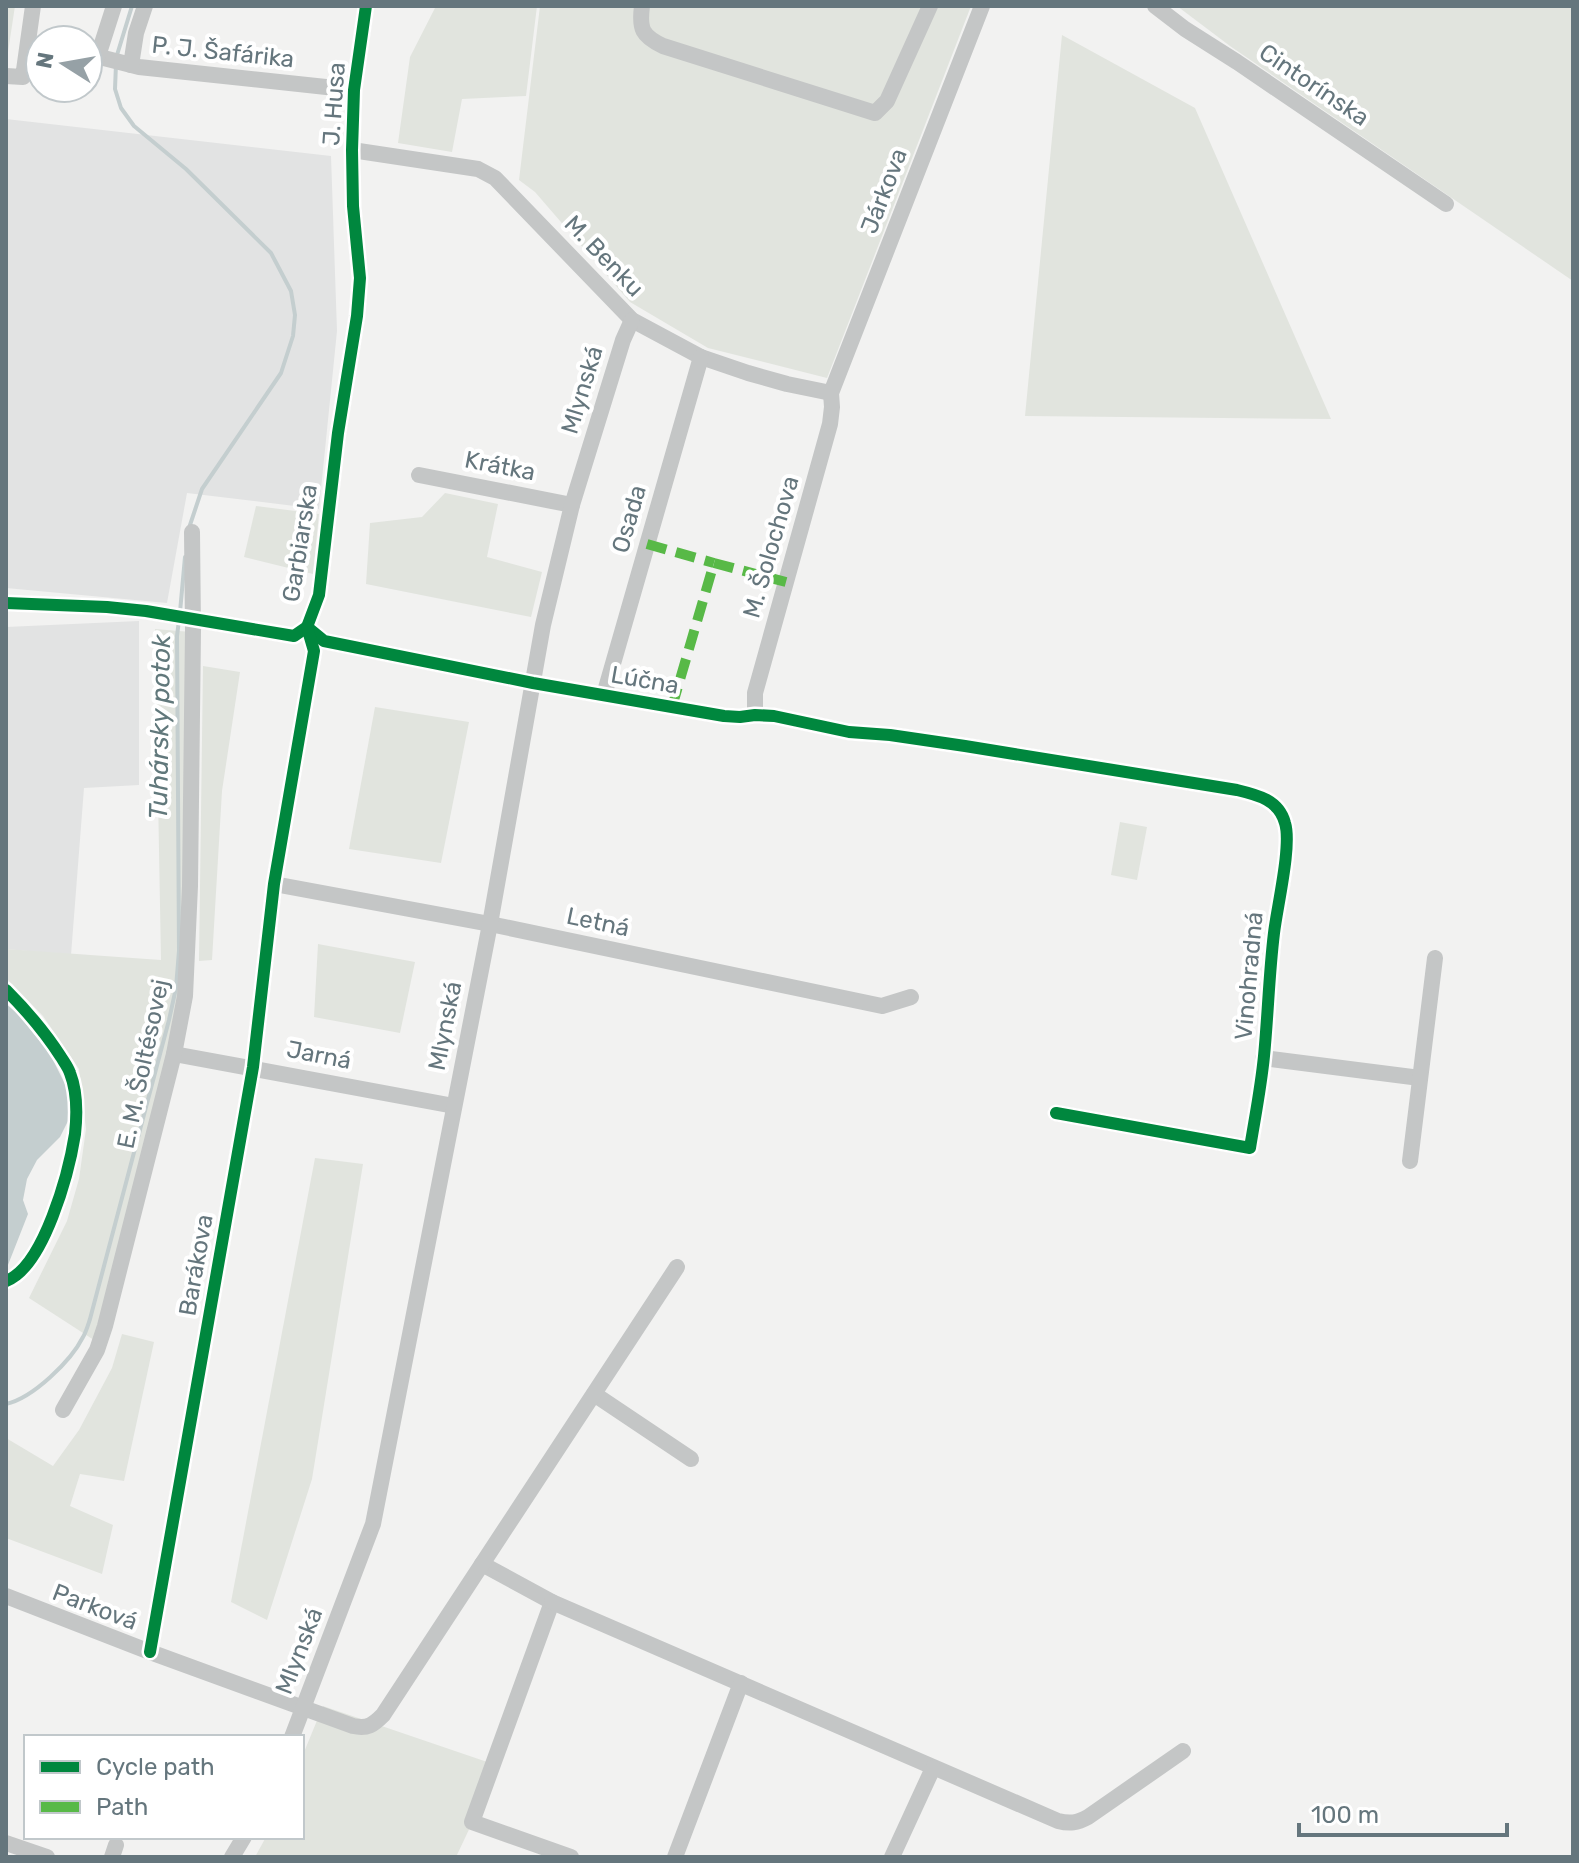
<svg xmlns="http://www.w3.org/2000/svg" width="1579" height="1863" font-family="Rubik,sans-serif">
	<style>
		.built { fill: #e2e3e3 }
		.green { fill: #e1e4de }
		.water { fill: #c4cecf }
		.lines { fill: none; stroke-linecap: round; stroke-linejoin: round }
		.stream { stroke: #c4cecf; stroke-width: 4 }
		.minor { stroke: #c4c6c6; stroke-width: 16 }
		.quiet { stroke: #58b947; stroke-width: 10; stroke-dasharray: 20 10; stroke-linecap: butt }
		.cycleway-casing { stroke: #fff; stroke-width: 17 }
		.cycleway { stroke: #00873e; stroke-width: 12 }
		.labels { text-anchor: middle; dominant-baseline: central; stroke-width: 8; stroke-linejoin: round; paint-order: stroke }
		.street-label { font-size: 24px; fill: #65767d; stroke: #fff }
		.water-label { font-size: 26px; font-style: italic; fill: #61787b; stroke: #fff }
	</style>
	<rect width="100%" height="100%" fill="#f2f2f1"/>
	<g class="built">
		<polygon points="6,119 331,156 337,331 319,509 187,493 167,603 6,588"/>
		<polygon points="139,621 139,785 84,788 71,955 6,949 6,627"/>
	</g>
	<g class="green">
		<polygon points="6,6 15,6 6,65"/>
		<polygon points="436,6 537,6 526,96 462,99 452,152 398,143 410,57"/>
		<polygon points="540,6 971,6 827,378 708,348 630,302 535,192 519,180"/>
		<polygon points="1177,6 1573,6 1573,281 1230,46"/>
		<polygon points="1062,35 1195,108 1331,419 1025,416"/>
		<polygon points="445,493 498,504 487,557 542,572 531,617 366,584 370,523 422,517"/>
		<polygon points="256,506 319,514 313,574 244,557"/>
		<polygon points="155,629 191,632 186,990 97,1342 29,1298 67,1221 79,1179 86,1129 79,1069 43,1016 6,978 6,949 161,960"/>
		<polygon points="203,666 240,672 222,791 212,960 199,961"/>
		<polygon points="375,707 469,722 441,863 349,849"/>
		<polygon points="1120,822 1147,827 1137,880 1111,875"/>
		<polygon points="318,944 415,962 400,1033 314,1017"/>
		<polygon points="315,1158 363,1164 312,1479 267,1620 231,1602"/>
		<polygon points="122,1334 154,1342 124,1481 80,1474 70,1506 113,1525 102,1574 6,1538 6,1438 53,1466 79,1430 112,1368"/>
		<polygon points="323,1706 499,1766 456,1857 255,1857 266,1837 302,1837 302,1757"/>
	</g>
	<polygon class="water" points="6,1004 18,1014 50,1054 67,1088 70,1117 60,1137 37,1160 27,1179 23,1200 28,1214 6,1270"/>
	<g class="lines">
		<g class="stream">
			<polyline points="117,55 132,6"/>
			<polyline points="116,64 115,89 121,108 134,126 186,169 271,253 291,291 295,315 293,336 281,373 202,489 189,528"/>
			<polyline points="180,612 185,557"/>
			<path d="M6,1404C33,1398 71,1361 83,1337C86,1332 88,1325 90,1319L169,1020L176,988L179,951L177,636L179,620"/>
		</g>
		<g class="minor">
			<path d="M642,6C639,29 642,36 663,46L875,113L887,101L930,6"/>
			<polyline points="1155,6 1185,29 1237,62 1446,204"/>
			<polyline points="88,54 139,67 354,90"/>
			<polyline points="98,56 114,6"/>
			<polyline points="131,65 136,33 145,6"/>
			<polyline points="6,76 23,77 33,6"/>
			<polyline points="352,150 478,169 495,178 632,320 701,357 748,373 787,384 831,393"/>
			<polyline points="419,475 572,505"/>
			<path d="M6,603L107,607L146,611L294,636L307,627L324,641L533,683L724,716L740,717L755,715L774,716L849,732L890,735L965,746L1237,790C1258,795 1279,800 1285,823C1292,845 1277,907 1274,933C1269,974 1268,1015 1264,1056C1261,1087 1255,1117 1250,1148L1056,1113"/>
			<polyline points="604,695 701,357"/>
			<polyline points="755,715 755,693 830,424 832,407 831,393 982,6"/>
			<polyline points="274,884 490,924 882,1006 911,997"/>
			<polyline points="174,1054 454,1106"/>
			<polyline points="1263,1058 1420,1078"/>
			<polyline points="1410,1161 1435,958"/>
			<polyline points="594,1394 691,1459"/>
			<polyline points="63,1410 97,1350 105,1326 174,1054 185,996 190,886 193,630 192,532"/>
			<polyline points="482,1564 552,1602 472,1822 571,1857"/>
			<path d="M6,1596L150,1652L353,1726C368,1729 373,1725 383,1715L677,1267"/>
			<path d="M552,1602L1058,1821C1070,1824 1077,1823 1088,1817L1183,1751"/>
			<polyline points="150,1652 253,1067 274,884 314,651 307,627 319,595 338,433 357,316 360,278 353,206 352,150 354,90 366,6"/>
			<polyline points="292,1737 373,1524 490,924 543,625 572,505 623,340 632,320"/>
			<polyline points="6,1843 47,1857"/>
			<polyline points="112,1857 116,1845"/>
			<polyline points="232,1857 244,1837"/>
			<polyline points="675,1857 741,1683"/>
			<polyline points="892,1857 933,1768"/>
		</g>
		<g class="quiet">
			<polyline points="647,544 714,563"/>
			<polyline points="672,707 714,563 786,582"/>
		</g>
		<defs>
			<g id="cycleway">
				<path d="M6,603L107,607L146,611L294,636L307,627L324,641L533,683L724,716L740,717L755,715L774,716L849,732L890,735L965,746L1237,790C1258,795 1279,800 1285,823C1292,845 1277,907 1274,933C1269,974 1268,1015 1264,1056C1261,1087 1255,1117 1250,1148L1056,1113"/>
				<path d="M6,990C27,1011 45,1032 61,1057C64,1062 68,1067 70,1073C77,1091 77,1116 75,1134C69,1172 44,1267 6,1281"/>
				<polyline points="150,1652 253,1067 274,884 314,651 307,627 319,595 338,433 357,316 360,278 353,206 352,150 354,90 366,6"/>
			</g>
		</defs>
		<use href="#cycleway" class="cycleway-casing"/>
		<use href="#cycleway" class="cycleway"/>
	</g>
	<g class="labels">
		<g class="street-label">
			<text transform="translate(223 52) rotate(6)">P. J. Šafárika</text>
			<text transform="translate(1314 85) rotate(34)">Cintorínska</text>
			<text transform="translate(334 104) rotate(-86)">J. Husa</text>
			<text transform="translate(884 191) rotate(-69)">Járkova</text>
			<text transform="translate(604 256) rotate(46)">M. Benku</text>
			<text transform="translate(582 390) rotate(-73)">Mlynská</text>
			<text transform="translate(500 466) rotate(11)">Krátka</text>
			<text transform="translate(629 519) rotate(-74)">Osada</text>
			<text transform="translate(300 543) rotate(-81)">Garbiarska</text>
			<text transform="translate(771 547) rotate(-74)">M. Šolochova</text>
			<text transform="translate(645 680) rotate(10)">Lúčna</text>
			<text transform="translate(598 922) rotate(12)">Letná</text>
			<text transform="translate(1249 976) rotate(-85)">Vinohradná</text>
			<text transform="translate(445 1026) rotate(-79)">Mlynská</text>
			<text transform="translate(319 1055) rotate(11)">Jarná</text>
			<text transform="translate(143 1064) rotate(-78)">E. M. Šoltésovej</text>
			<text transform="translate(196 1265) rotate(-80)">Barákova</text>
			<text transform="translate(95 1607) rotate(21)">Parková</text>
			<text transform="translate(299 1651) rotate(-69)">Mlynská</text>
		</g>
		<g class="water-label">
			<text transform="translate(160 727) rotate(-89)">Tuhársky potok</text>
		</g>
	</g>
	<rect width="1579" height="1863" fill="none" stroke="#65767d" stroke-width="16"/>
	<rect x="24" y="1735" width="280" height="104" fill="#ffffff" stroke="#c1c8cb" stroke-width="2"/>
	<rect x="40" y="1761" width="40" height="12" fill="#00873e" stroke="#c1c8cb" stroke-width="2"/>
	<text x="96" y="1775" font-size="24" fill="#65767d">Cycle path</text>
	<rect x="40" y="1801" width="40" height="12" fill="#58b947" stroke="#c1c8cb" stroke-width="2"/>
	<text x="96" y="1815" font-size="24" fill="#65767d">Path</text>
	<g transform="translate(64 64) rotate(281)"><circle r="38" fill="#ffffff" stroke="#c1c8cb" stroke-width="2"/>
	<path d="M0-6L14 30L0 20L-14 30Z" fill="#96a1a6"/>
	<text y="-12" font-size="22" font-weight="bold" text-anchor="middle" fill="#65767d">N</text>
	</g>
	<path d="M1299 1823v12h208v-12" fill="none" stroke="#65767d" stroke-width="4"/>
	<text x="1311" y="1823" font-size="24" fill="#65767d" stroke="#ffffff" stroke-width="6" paint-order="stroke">100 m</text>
</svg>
